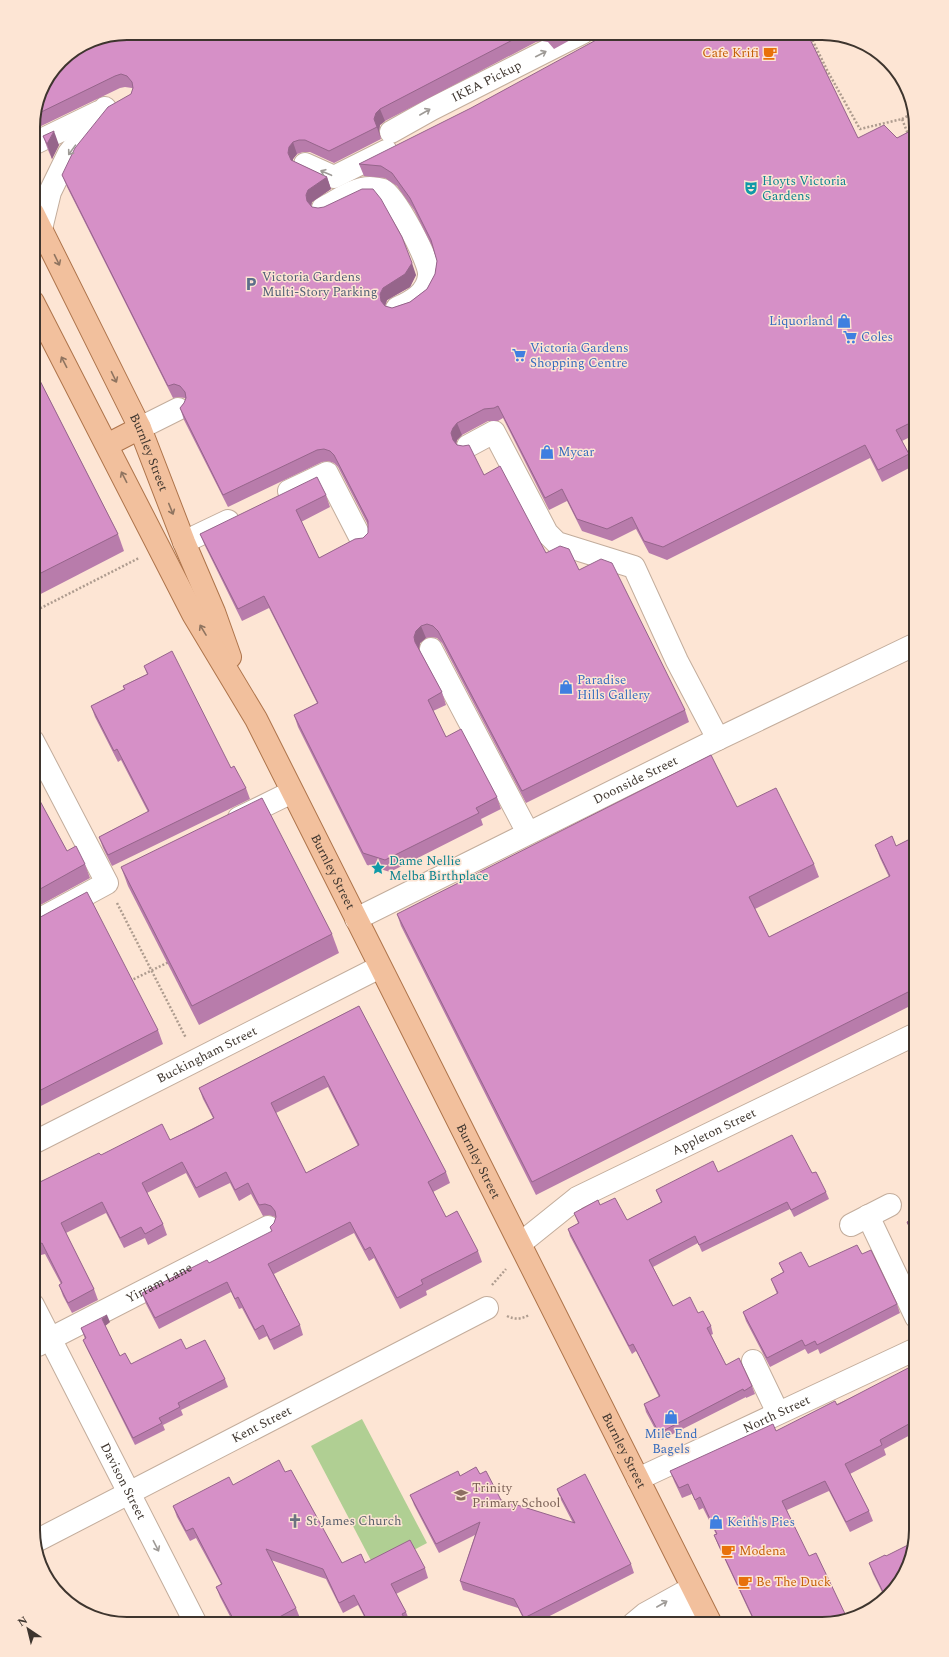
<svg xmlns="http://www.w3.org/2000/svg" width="949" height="1657" font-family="Spectral,serif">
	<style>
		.pitch { fill: #b0cf93 }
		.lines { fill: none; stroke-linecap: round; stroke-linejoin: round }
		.minor-casing { stroke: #c3ad9c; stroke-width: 24 }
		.major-casing { stroke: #ae744b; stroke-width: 24 }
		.path { stroke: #ae9c8f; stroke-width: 2.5; stroke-dasharray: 2 2; stroke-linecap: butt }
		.minor { stroke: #fff; stroke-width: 22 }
		.major { stroke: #f2c09d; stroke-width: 22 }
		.wall { fill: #b87cab; fill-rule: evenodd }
		.shaded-wall { fill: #96658b }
		.building { fill: #d690c7; stroke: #96658b; fill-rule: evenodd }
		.oneway { stroke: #9e9a96 }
		.oneway2 { stroke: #8f7460 }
		.labels { text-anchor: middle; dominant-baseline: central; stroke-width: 3; stroke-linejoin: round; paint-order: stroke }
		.food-label { font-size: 13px; fill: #c56008; stroke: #fde5d4; text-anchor: start }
		.street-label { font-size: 13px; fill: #3e352e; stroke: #fde5d4 }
		.culture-label { font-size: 13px; fill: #0d838f; stroke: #fde5d4; text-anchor: start }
		.service-label { font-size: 13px; fill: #4e5e75; stroke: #fde5d4; text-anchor: start }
		.shop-label { font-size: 13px; fill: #366cbe; stroke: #fde5d4; text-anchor: start }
		.education-label { font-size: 13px; fill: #785e54; stroke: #fde5d4; text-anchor: start }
		.worship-label { font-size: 13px; fill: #5b616d; stroke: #fde5d4; text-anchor: start }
		.rim { fill: none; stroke: #3e352e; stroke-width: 2 }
	</style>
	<rect width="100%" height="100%" fill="#fde5d4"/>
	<polygon class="pitch" points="362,1419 427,1543 376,1570 311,1446"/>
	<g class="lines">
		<defs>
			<g id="minor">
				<path id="s1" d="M391,132L432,109L582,33"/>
				<polyline points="33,144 99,112"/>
				<polyline points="305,164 334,177 386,151"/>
				<path d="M323,208C337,201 354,188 370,188C373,188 380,189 383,190C395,196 430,261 429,275C428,293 411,302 397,308"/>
				<polyline points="41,229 50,192 69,153 105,108"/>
				<polyline points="140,428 178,409"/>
				<polyline points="468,446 494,432 547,533 557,543 634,567 677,661 718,739"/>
				<polyline points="289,491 327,473 361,539"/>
				<polyline points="184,542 228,521"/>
				<polyline points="431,649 528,833"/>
				<polyline points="239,818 292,792"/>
				<path id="s2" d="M356,919L718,739L916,644"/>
				<polyline points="33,923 107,883 33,741"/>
				<path id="s3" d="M33,1143L380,967"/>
				<polyline points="868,1216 916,1317"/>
				<polyline points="851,1225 890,1205"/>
				<path id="s4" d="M521,1243L577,1198L916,1034"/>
				<path id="s5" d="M33,1305L196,1624"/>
				<path id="s6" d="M38,1345L268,1227"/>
				<polyline points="753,1361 778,1413"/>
				<path id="s7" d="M638,1479L916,1349"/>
				<path id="s8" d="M36,1541L487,1308"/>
				<polyline points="633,1624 645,1614 692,1588"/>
				<polyline points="665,1624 701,1606"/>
			</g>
			<g id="major">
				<path id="s9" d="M33,213L140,428L184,542L214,612L230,657"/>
				<path id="s10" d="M33,302L193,614L256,719L711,1624"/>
				<polyline points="107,445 140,428"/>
			</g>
		</defs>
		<use href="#minor" class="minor-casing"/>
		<use href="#major" class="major-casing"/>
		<g class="path">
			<polyline points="809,33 828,72"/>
			<polyline points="825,73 828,72 860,129 902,119 908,134"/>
			<polyline points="902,119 913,113"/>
			<polyline points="33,612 139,558"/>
			<polyline points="117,903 186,1038"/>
			<polyline points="130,981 169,962"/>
			<polyline points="492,1285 506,1269"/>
			<path d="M507,1316C515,1320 522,1319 529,1315"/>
		</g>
		<use href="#minor" class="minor"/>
		<use href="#major" class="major"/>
	</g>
	<g class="wall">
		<polygon points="127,33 583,33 554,49 548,42 542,41 536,42 385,121 380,125 379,131 381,139 334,163 310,152 303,152 297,154 293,159 293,161 327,177 331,189 312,202 311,205 312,207 416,275 410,287 387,300 385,306 392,308 410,302 427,289 435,274 437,261 433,248 414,210 397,186 385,178 364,176 359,164 858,138 897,138 916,128 916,434 902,441 909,454 913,466 882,482 870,458 667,560 649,553 636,529 612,541 582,531 567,501 549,510 503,418 498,421 488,421 462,435 457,440 456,443 484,475 546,553 579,570 685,710 689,722 526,803 442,643 437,638 431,637 426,638 420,643 419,649 442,692 446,705 433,711 446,737 497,797 501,809 481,819 483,825 390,872 367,865 298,727 294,715 317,703 269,608 242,621 205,546 200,534 326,495 330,507 301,522 319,558 363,538 368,533 368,525 338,467 334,463 328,461 322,462 228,507 184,420 180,408 184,403 186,400 185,398 178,397 173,398 67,187 62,175 131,94 133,89 132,88 125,87 120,88 37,128 33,121 40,91"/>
		<polygon points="43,136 59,145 52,159 48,150"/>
		<polygon points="33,367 118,534 124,551 33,598"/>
		<polygon points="144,666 231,768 246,788 250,799 112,866 103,848 99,837 148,812 121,760 118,762 95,717 91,706 124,689 123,686 147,674"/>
		<polygon points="33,788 67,851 85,864 90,878 33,909"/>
		<polygon points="737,807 814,864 819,877 755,909 769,937 889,877 880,858 875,845 896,846 916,836 916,1003 536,1195 401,926 397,914"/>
		<polygon points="121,867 332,934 339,953 199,1025 128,886"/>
		<polygon points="33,921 158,1030 163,1044 33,1110"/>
		<path d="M359,1006L446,1172L450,1183L433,1192L446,1217L478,1251L482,1262L426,1291L427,1295L400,1309L374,1258L369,1261L354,1233L274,1274L300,1325L303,1335L274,1350L267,1336L259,1340L242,1308L239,1309L231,1292L159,1329L146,1304L142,1293L209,1263L272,1232L270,1227L274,1223L276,1218L275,1217L269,1215L263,1216L251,1194L239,1201L230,1183L199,1198L186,1173L147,1193L163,1224L167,1235L148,1245L145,1238L124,1248L106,1213L66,1233L94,1289L98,1300L72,1313L63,1296L59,1285L61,1284L45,1254L41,1255L33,1239V1174L40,1182L101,1155L170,1140L213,1118L203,1099L199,1088ZM328,1087L358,1146L306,1173L276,1113Z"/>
		<polygon points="718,1172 812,1173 826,1192 829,1199 794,1217 790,1209 702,1252 698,1243 653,1267 673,1306 698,1313 711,1326 713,1334 711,1335 726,1365 752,1386 755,1394 746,1398 746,1397 661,1440 646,1412 644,1404 659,1397 636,1351 632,1354 570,1236 568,1229 578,1223 574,1213 600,1205 627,1220 661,1202 656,1190"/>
		<polygon points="916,1200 916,1243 910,1230 907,1222 916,1218 910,1203"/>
		<polygon points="862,1254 897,1304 900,1313 820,1354 818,1349 808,1354 805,1349 770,1367 746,1321 743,1312 777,1294 771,1279 783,1272 779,1263 809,1267"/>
		<polygon points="110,1322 105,1326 120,1356 131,1364 186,1349 225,1379 228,1387 181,1410 183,1415 163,1425 165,1430 135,1445 86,1347 83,1340 85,1339 81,1328"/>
		<polygon points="916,1369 916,1432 884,1449 886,1455 850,1474 869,1511 873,1521 850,1532 829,1491 787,1510 822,1624 755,1624 718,1545 714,1535 716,1534 703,1508 699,1510 692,1494 682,1498 674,1481 670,1471 776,1431"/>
		<polygon points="285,1472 342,1563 365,1563 425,1568 428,1578 396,1594 406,1612 410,1622 407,1623 408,1624 368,1624 358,1605 343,1613 326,1579 271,1560 296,1608 300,1618 290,1624 234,1624 220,1597 216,1587 221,1584 196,1538 190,1541 177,1517 173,1506 233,1485"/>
		<polygon points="480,1474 501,1500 573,1523 560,1498 557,1489 631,1564 634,1573 534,1624 526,1624 518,1608 463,1590 460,1581 475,1535 439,1553 414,1505 410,1495"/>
		<polygon points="886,1556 900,1582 884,1596 873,1574 869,1563"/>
	</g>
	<g class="shaded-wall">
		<polygon points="380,109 385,121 380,125 379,131 381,139 374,119 376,113"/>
		<polygon points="54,131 59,145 52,159 47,144"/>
		<polygon points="293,142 297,154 293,159 293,165 288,153 289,147"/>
		<polygon points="327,177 331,189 312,202 311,207 307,201 306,195 308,190"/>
		<polygon points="412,263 416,275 410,287 387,300 385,306 381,301 380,294 383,288"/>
		<polygon points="457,423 462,435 457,440 456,445 453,440 451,433 453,428"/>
		<polygon points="421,626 426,638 420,643 419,649 415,642 414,637 416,631"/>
		<polygon points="107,1315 110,1322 105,1326 102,1319"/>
	</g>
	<g class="building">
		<polygon points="127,33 526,33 380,109 376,113 374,119 377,127 329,151 305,140 299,140 293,142 289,147 288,153 291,160 327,177 308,190 306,195 307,201 312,207 318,208 324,207 362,189 373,189 381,199 402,237 412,263 405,274 383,288 380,294 381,301 385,306 392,308 410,302 427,289 435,274 437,261 431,240 410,198 392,173 381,166 359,164 471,108 609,33 807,33 858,138 884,125 897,138 916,128 916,420 896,430 909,454 878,470 865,445 663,547 644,541 632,517 607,529 577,519 562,489 545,498 498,406 494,408 484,409 457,423 453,428 451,433 453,440 457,445 463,446 469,445 484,475 500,466 546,553 560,546 569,549 579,570 601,559 612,563 685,710 522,791 438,631 433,626 427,624 421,626 416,631 414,637 415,642 442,692 428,700 446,737 461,729 497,797 476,808 479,813 385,860 363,853 294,715 318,703 264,596 238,609 200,534 317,477 326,495 296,510 319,558 355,539 363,538 368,533 368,521 334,455 330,451 324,449 317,450 223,495 180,408 184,403 186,398 185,392 180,386 174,384 168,386 62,175 75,148 108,107 131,94 133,88 132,82 127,76 121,74 115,76 35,115 40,91 61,60 91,40"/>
		<polygon points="546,33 557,33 549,37"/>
		<polygon points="54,131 53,133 47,144 43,136"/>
		<polygon points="33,367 118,534 33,577"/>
		<polygon points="172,651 231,768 234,766 246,788 108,855 99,837 149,811 117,749 114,751 91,706 125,689 123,686 148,674 144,666"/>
		<polygon points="711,755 737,807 776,788 814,864 749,897 769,937 890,876 875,845 892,836 896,846 916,836 916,988 532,1182 397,914"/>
		<polygon points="33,788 67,851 76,846 85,864 33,893"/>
		<polygon points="262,798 332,934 192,1006 121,867"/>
		<polygon points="87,892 158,1030 33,1094 33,921"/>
		<path d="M359,1006L446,1172L428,1182L446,1217L457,1211L478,1251L421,1280L423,1284L397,1298L370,1247L365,1250L350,1222L268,1264L300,1325L270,1340L263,1325L255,1330L238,1297L235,1299L227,1282L155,1318L142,1293L207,1260L209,1263L272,1231L270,1227L274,1223L276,1217L275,1211L271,1206L265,1204L259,1205L248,1183L235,1190L226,1172L196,1188L182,1162L142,1183L163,1224L145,1234L141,1227L120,1238L102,1202L61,1223L94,1289L68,1303L59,1285L62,1283L42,1243L37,1245L33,1236V1174L35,1173L40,1182L99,1153L101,1155L162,1124L170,1140L193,1129L214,1118L199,1088ZM324,1076L359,1145L306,1173L271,1103Z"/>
		<polygon points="792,1135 812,1173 816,1172 826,1192 791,1210 787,1202 699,1245 695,1236 649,1260 673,1306 690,1297 698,1313 703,1311 711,1326 707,1328 726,1365 739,1358 752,1386 744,1391 743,1389 659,1433 644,1404 660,1396 633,1344 629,1346 568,1229 579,1223 574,1213 598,1200 600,1205 615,1198 627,1220 662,1202 656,1190 713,1161 718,1172"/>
		<polygon points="916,1200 916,1216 910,1203"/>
		<polygon points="916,1218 916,1241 907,1222"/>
		<polygon points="857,1245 862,1254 871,1250 897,1304 817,1345 815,1341 805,1346 802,1340 767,1358 743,1312 778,1293 771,1279 784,1272 779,1263 801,1252 809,1267"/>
		<polygon points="107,1315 102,1319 120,1356 125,1353 131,1364 181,1339 186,1349 205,1340 225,1379 178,1403 180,1407 159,1418 162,1423 133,1438 83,1340 86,1338 81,1328"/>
		<polygon points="914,1365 916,1369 916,1420 880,1440 882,1445 845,1464 869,1511 846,1522 825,1481 782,1501 809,1556 816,1553 847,1618 822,1624 756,1624 714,1535 717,1534 700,1497 695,1500 688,1484 679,1488 670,1471 773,1424 776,1431 835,1401 837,1405"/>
		<polygon points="279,1460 285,1472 291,1470 342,1563 361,1554 365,1563 410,1540 425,1568 391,1584 406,1612 402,1614 408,1624 369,1624 354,1595 339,1603 323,1569 266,1549 296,1608 272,1621 273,1624 236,1624 216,1587 222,1584 193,1528 186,1531 173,1506 229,1477 233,1485"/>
		<polygon points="476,1467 480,1474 486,1471 501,1500 575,1523 557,1489 585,1474 631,1564 524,1618 514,1599 460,1581 480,1522 436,1544 410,1495 458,1471 460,1476"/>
		<polygon points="912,1543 900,1582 885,1596 869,1563 885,1555 886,1556"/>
	</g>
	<defs><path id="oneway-shaft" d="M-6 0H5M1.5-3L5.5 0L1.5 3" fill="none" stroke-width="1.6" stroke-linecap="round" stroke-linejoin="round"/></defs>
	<g class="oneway">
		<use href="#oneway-shaft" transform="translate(541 54) rotate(-27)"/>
		<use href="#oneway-shaft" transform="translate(425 112) rotate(-30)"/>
		<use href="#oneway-shaft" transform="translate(72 150) rotate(126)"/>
		<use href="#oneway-shaft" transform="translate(326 173) rotate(-157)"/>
		<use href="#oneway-shaft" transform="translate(156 1546) rotate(63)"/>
		<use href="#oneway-shaft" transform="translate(662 1604) rotate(-30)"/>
	</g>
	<g class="oneway2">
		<use href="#oneway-shaft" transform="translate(57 260) rotate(64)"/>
		<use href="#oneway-shaft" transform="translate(64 362) rotate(-117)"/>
		<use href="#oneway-shaft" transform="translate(114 377) rotate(64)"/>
		<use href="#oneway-shaft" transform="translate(124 477) rotate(-117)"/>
		<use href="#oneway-shaft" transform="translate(171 509) rotate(68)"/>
		<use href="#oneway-shaft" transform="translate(203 630) rotate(-121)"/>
	</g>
	<defs>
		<symbol id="cafe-bare" viewBox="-9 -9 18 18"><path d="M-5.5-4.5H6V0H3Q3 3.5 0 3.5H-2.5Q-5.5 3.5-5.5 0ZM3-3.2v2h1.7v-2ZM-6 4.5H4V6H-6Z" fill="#e8710a" stroke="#fde5d4" stroke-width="2.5" paint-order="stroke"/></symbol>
		<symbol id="theatre-bare" viewBox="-9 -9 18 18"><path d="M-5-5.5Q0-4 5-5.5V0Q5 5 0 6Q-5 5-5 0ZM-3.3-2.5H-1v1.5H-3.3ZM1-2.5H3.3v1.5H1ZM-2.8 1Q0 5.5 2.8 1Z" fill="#0f9aa8" stroke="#fde5d4" stroke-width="2.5" paint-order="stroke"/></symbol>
		<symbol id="parking-bare" viewBox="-9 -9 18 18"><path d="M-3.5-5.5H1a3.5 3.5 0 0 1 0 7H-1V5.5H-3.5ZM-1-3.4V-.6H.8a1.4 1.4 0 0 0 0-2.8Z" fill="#5c6f8a" stroke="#fde5d4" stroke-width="2.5" paint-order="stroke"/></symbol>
		<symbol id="shop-bare" viewBox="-9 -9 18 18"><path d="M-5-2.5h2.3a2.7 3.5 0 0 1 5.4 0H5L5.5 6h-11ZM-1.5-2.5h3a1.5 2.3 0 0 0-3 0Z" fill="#3f7fe0" stroke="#fde5d4" stroke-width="2.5" paint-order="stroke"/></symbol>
		<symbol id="supermarket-bare" viewBox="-9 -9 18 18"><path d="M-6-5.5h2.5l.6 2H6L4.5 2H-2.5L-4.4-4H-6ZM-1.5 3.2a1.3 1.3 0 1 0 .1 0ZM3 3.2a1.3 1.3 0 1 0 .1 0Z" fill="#3f7fe0" stroke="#fde5d4" stroke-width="2.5" paint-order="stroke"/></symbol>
		<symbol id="sight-bare" viewBox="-9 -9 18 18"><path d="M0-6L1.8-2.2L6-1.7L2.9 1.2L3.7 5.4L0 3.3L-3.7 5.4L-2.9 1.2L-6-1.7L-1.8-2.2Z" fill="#0f9aa8" stroke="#fde5d4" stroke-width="2.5" paint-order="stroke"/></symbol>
		<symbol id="school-bare" viewBox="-9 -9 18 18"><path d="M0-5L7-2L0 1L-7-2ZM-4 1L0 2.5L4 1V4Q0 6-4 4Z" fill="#8d6e63" stroke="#fde5d4" stroke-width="2.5" paint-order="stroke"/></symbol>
		<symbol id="church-bare" viewBox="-9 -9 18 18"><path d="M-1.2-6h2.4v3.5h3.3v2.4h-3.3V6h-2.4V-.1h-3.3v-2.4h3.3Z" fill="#6b7280" stroke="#fde5d4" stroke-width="2.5" paint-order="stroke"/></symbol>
	</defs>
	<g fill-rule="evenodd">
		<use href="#cafe-bare" x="760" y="43" width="20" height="20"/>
		<use href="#theatre-bare" x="741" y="178" width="20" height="20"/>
		<use href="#parking-bare" x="241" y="274" width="20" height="20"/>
		<use href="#shop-bare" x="834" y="311" width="20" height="20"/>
		<use href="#supermarket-bare" x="840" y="327" width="20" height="20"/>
		<use href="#supermarket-bare" x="509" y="345" width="20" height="20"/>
		<use href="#shop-bare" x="537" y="442" width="20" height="20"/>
		<use href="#shop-bare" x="556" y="677" width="20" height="20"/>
		<use href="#sight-bare" x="368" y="858" width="20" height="20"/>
		<use href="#shop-bare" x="661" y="1407" width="20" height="20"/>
		<use href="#school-bare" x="451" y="1485" width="20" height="20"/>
		<use href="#church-bare" x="285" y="1511" width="20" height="20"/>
		<use href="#shop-bare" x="706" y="1512" width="20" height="20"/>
		<use href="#cafe-bare" x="718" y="1541" width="20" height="20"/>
		<use href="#cafe-bare" x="735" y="1572" width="20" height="20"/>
	</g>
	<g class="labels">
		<g class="food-label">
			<text x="759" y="53" text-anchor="end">Cafe Krifi</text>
			<text x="739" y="1551">Modena</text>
			<text x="756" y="1582">Be The Duck</text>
		</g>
		<g class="street-label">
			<text stroke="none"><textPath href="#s1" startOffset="108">IKEA Pickup</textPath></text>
			<text stroke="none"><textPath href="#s9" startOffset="266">Burnley Street</textPath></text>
			<text stroke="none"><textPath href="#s2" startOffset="312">Doonside Street</textPath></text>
			<text stroke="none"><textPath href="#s10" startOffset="644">Burnley Street</textPath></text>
			<text stroke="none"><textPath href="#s3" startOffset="195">Buckingham Street</textPath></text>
			<text stroke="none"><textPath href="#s4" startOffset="224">Appleton Street</textPath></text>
			<text stroke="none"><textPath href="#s10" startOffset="968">Burnley Street</textPath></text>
			<text stroke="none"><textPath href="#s6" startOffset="136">Yirram Lane</textPath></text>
			<text stroke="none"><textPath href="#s7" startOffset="153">North Street</textPath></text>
			<text stroke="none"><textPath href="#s8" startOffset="254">Kent Street</textPath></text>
			<text stroke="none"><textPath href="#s10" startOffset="1292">Burnley Street</textPath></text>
			<text stroke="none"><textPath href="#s5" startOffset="198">Davison Street</textPath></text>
		</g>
		<g class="culture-label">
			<text x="762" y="181">Hoyts Victoria<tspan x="762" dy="15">Gardens</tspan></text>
			<text x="389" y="861">Dame Nellie<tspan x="389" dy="15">Melba Birthplace</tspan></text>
		</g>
		<g class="service-label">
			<text x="262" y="277">Victoria Gardens<tspan x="262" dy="15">Multi-Story Parking</tspan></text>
		</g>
		<g class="shop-label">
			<text x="833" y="321" text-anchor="end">Liquorland</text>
			<text x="861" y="337">Coles</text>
			<text x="530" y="348">Victoria Gardens<tspan x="530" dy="15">Shopping Centre</tspan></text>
			<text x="558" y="452">Mycar</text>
			<text x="577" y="680">Paradise<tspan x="577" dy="15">Hills Gallery</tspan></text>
			<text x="671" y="1434" text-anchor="middle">Mile End<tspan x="671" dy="15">Bagels</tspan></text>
			<text x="727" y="1522">Keith's Pies</text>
		</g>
		<g class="education-label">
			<text x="472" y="1488">Trinity<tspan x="472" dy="15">Primary School</tspan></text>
		</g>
		<g class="worship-label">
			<text x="306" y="1521">St James Church</text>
		</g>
	</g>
	<path d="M0 0H949V1657H0ZM127 40H822A87 87 0 0 1 909 127V1530A87 87 0 0 1 822 1617H127A87 87 0 0 1 40 1530V127A87 87 0 0 1 127 40Z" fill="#fde5d4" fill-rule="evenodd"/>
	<path class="rim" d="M127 40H822A87 87 0 0 1 909 127V1530A87 87 0 0 1 822 1617H127A87 87 0 0 1 40 1530V127A87 87 0 0 1 127 40Z"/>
	<g transform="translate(28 1629) rotate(325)" stroke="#fde5d4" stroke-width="3" paint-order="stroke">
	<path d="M0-3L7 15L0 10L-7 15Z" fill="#3e352e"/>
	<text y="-6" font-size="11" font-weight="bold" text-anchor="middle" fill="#3e352e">N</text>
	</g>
</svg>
